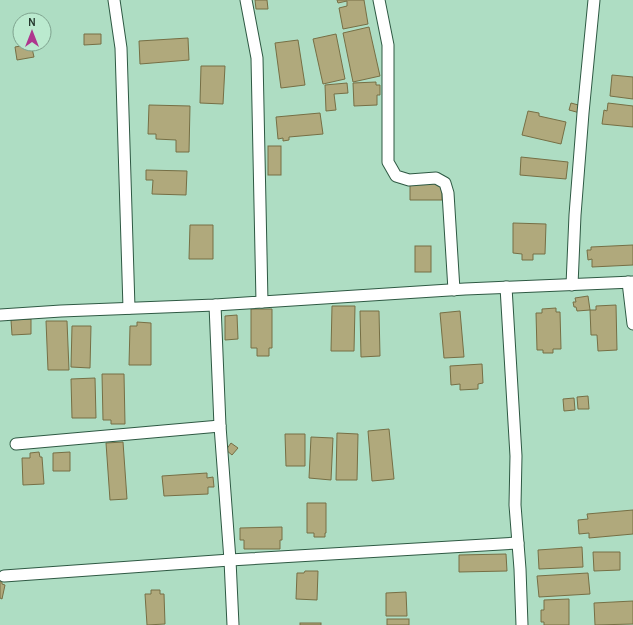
<svg xmlns="http://www.w3.org/2000/svg" width="633" height="625" font-family="Karla,sans-serif">
	<style>
		.building { fill: #b0a97c; stroke: #766f45 }
		.lines { fill: none; stroke-linecap: round; stroke-linejoin: round }
		.street-casing { stroke: #2e5943; stroke-width: 13 }
		.street { stroke: #fff; stroke-width: 11 }
	</style>
	<rect width="100%" height="100%" fill="#aeddc3"/>
	<g class="building">
		<polygon points="255,0 267,0 268,9 256,9"/>
		<polygon points="337,0 364,0 368,24 343,29 339,8 347,6 347,1 338,3"/>
		<polygon points="369,27 380,76 353,82 343,33"/>
		<polygon points="84,34 101,34 101,44 84,45"/>
		<polygon points="336,34 345,79 323,84 313,39"/>
		<polygon points="188,38 189,60 140,64 139,41"/>
		<polygon points="298,40 305,85 281,88 275,43"/>
		<polygon points="31,44 34,57 17,60 15,47"/>
		<polygon points="201,66 225,66 223,104 200,103"/>
		<polygon points="612,75 633,77 633,99 610,96"/>
		<polygon points="376,82 376,85 380,85 380,95 377,95 377,105 354,106 353,83"/>
		<polygon points="347,83 348,93 334,94 336,110 326,111 325,85"/>
		<polygon points="571,103 582,106 580,113 569,110"/>
		<polygon points="608,103 633,106 633,127 602,124 604,110 607,111"/>
		<polygon points="149,105 190,106 189,152 176,152 176,140 156,139 156,134 148,134"/>
		<polygon points="528,111 539,113 539,116 566,122 561,144 522,135"/>
		<polygon points="320,113 323,134 289,137 289,140 283,141 283,138 278,139 276,117"/>
		<rect x="268" y="146" width="13" height="29"/>
		<polygon points="521,157 568,162 566,179 520,175"/>
		<polygon points="146,170 187,171 186,195 152,194 153,180 146,180"/>
		<polygon points="442,182 442,200 410,200 410,183"/>
		<polygon points="513,223 546,224 545,254 533,254 533,260 522,260 522,254 513,253"/>
		<polygon points="190,225 213,225 213,259 189,259"/>
		<polygon points="633,245 633,265 592,267 592,259 588,260 587,250 591,250 591,247"/>
		<rect x="415" y="246" width="16" height="26"/>
		<polygon points="588,296 590,310 577,311 576,307 574,307 573,302 576,302 575,298"/>
		<polygon points="616,305 617,350 598,351 597,335 591,335 590,310 596,310 596,306"/>
		<polygon points="332,306 355,306 354,351 331,351"/>
		<polygon points="556,308 556,312 560,312 561,349 553,349 553,353 543,353 543,350 537,350 536,313 542,313 542,309"/>
		<polygon points="251,309 272,309 272,348 269,348 269,356 257,356 257,348 251,348"/>
		<polygon points="360,311 379,311 380,356 361,357"/>
		<polygon points="460,311 464,357 444,358 440,313"/>
		<polygon points="237,315 238,339 225,340 225,316"/>
		<polygon points="31,319 31,334 12,335 11,320"/>
		<polygon points="46,321 67,321 69,370 48,370"/>
		<polygon points="137,322 151,323 151,365 129,365 130,326 137,326"/>
		<polygon points="72,326 91,326 90,368 71,367"/>
		<polygon points="482,364 483,383 478,384 478,389 460,390 460,384 451,385 450,366"/>
		<polygon points="102,374 124,374 125,424 111,424 111,420 103,420"/>
		<polygon points="95,378 96,418 72,418 71,379"/>
		<polygon points="588,396 589,409 578,409 577,397"/>
		<polygon points="574,398 575,410 564,411 563,399"/>
		<polygon points="389,429 394,479 372,481 368,431"/>
		<polygon points="337,433 358,434 357,480 336,480"/>
		<polygon points="285,434 305,434 305,466 286,466"/>
		<polygon points="311,437 333,438 331,480 309,478"/>
		<polygon points="123,442 127,499 110,500 106,443"/>
		<polygon points="231,443 238,448 232,455 226,450"/>
		<polygon points="39,452 40,457 42,457 44,484 23,485 22,458 30,458 30,453"/>
		<polygon points="70,452 70,471 53,471 53,453"/>
		<polygon points="207,473 207,478 213,477 214,487 208,487 208,494 164,496 162,476"/>
		<polygon points="307,503 326,503 326,533 325,533 325,537 314,537 314,533 307,533"/>
		<polygon points="633,510 633,534 589,538 589,533 579,534 578,520 588,519 587,514"/>
		<polygon points="282,527 282,540 280,540 280,549 244,549 244,540 240,540 240,528"/>
		<polygon points="582,547 583,567 539,569 538,550"/>
		<polygon points="593,552 620,552 620,570 594,571"/>
		<polygon points="506,554 507,571 459,572 459,555"/>
		<polygon points="305,571 318,571 317,600 296,599 297,573 304,573"/>
		<polygon points="588,573 590,594 539,597 537,576"/>
		<polygon points="0,581 2,582 2,584 5,585 2,599 0,598"/>
		<polygon points="151,590 160,590 160,594 164,594 165,624 147,625 145,594 151,594"/>
		<polygon points="406,592 407,616 386,616 386,593"/>
		<polygon points="569,599 569,625 544,625 544,622 541,622 541,610 544,610 544,600"/>
		<polygon points="633,601 633,624 595,625 594,603"/>
		<rect x="387" y="619" width="22" height="6"/>
		<rect x="300" y="623" width="21" height="2"/>
	</g>
	<g class="lines">
		<defs>
			<g id="street">
				<polyline points="114,0 121,48 129,308"/>
				<polyline points="246,0 257,58 262,302"/>
				<polyline points="379,0 388,45 388,162 396,176 409,180 436,178 445,183 448,193 454,290"/>
				<polyline points="628,282 633,324"/>
				<polyline points="572,285 575,215 583,113 594,0"/>
				<polyline points="506,287 516,456 515,505 520,569 522,625"/>
				<polyline points="215,305 220,426 230,560 233,625"/>
				<polyline points="0,315 61,311 215,305 465,289 633,282"/>
				<polyline points="16,444 220,426"/>
				<polyline points="4,576 230,560 518,543"/>
			</g>
		</defs>
		<use href="#street" class="street-casing"/>
		<use href="#street" class="street"/>
	</g>
	<g transform="translate(32 32)"><circle r="19" fill="#bbeacf" stroke="#7fa38f"/>
	<path d="M0-3L7 15L0 10L-7 15Z" fill="#ae378e"/>
	<text y="-6" font-size="11" font-weight="bold" text-anchor="middle" fill="#25382e">N</text>
	</g>
</svg>
